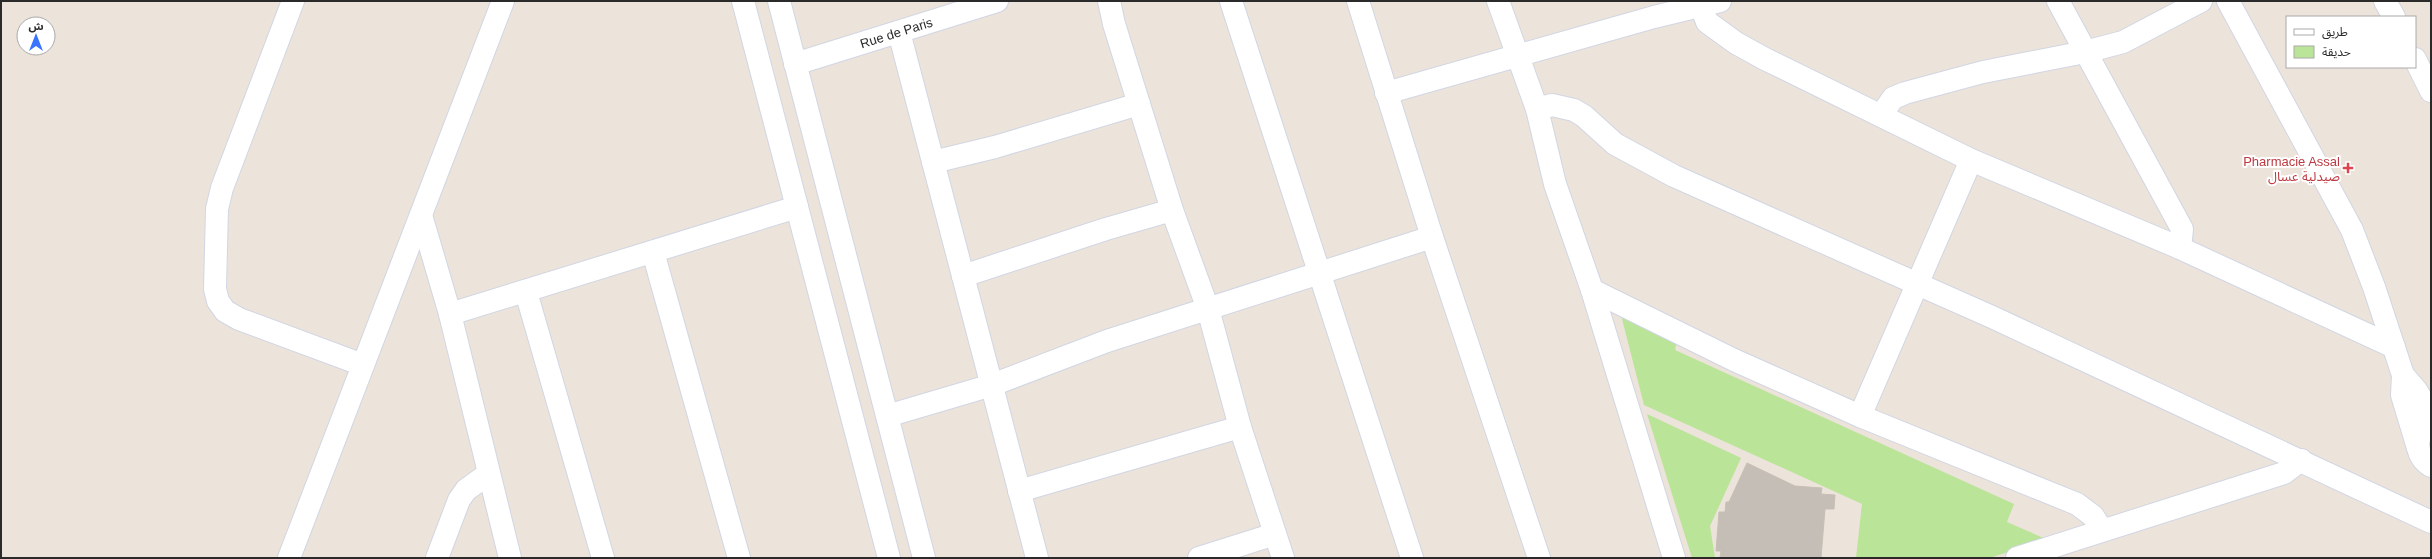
<svg xmlns="http://www.w3.org/2000/svg" width="2432" height="559" font-family="Helvetica,'Noto Sans Arabic',sans-serif">
	<style>
		.green { fill: #bae497 }
		.building { fill: #c4beb7; stroke: #c8bfb5 }
		.lines { fill: none; stroke-linecap: round; stroke-linejoin: round }
		.minor-casing { stroke: #d1d6e3; stroke-width: 24 }
		.minor { stroke: #fff; stroke-width: 22 }
		.health-dot { fill: #e0444e; stroke: #fff; stroke-width: 1.5 }
		.labels { text-anchor: middle; dominant-baseline: central; stroke-width: 4; stroke-linejoin: round; paint-order: stroke }
		.street-label { font-size: 13px; fill: #2a2a2a; stroke: #fff }
		.health-label { font-size: 13px; fill: #be3a42; stroke: #fff; text-anchor: end }
	</style>
	<rect width="100%" height="100%" fill="#ece3db"/>
	<g class="green">
		<polygon points="1621,315 1677,341 1675,350 2014,504 2007,522 2048,540 1989,558 1856,558 1862,504 1644,405"/>
		<polygon points="1647,414 1741,458 1710,526 1715,558 1692,558"/>
	</g>
	<polygon class="building" points="1747,463 1795,486 1822,488 1821,494 1835,495 1834,509 1825,509 1821,558 1720,557 1721,551 1716,551 1719,512 1725,512 1726,502 1729,502"/>
	<g class="lines">
		<defs>
			<g id="minor">
				<polyline points="293,1 222,188 217,209 215,289 218,301 225,311 239,319 363,365"/>
				<polyline points="743,1 889,558"/>
				<polyline points="779,1 924,558"/>
				<polyline points="1109,1 1114,24 1172,210 1208,309 1240,427 1283,558"/>
				<polyline points="1231,1 1412,558"/>
				<polyline points="1358,1 1432,237 1539,558"/>
				<polyline points="1498,1 1537,109 1555,184 1592,290 1674,558"/>
				<polyline points="2058,1 2182,229 2180,248"/>
				<polyline points="2228,1 2352,230 2374,287 2403,375 2402,395 2418,448"/>
				<polyline points="2385,1 2394,17"/>
				<polyline points="1701,6 1707,22 1736,43 1765,59 1971,160 2180,248 2394,347"/>
				<polyline points="899,32 1037,558"/>
				<polyline points="2415,59 2431,91"/>
				<path id="s1" d="M795,64L997,1"/>
				<polyline points="1386,93 1654,17 1720,1"/>
				<polyline points="1537,109 1552,105 1574,110 1584,116 1615,144 1674,176 1992,317 2431,522"/>
				<polyline points="1882,114 1893,98 1905,93 1983,72 2085,52 2123,42 2201,1"/>
				<polyline points="933,162 995,147 1139,104"/>
				<polyline points="421,215 450,314 510,558"/>
				<polyline points="653,252 739,558"/>
				<polyline points="963,276 1106,229 1172,210"/>
				<polyline points="1592,290 1734,360 1860,416 2077,504 2093,516 2102,530"/>
				<polyline points="526,292 603,558"/>
				<polyline points="450,314 797,207"/>
				<polyline points="2403,375 2416,390 2431,415"/>
				<polyline points="887,416 992,385 1107,341 1432,237"/>
				<polyline points="1860,416 1971,160"/>
				<path d="M2431,422C2414,434 2414,455 2431,466"/>
				<polyline points="1019,491 1240,427"/>
				<polyline points="289,558 503,1"/>
				<polyline points="437,558 459,500 466,490 488,474"/>
				<polyline points="1199,558 1275,534"/>
				<polyline points="2017,558 2284,473 2301,460"/>
			</g>
		</defs>
		<use href="#minor" class="minor-casing"/>
		<use href="#minor" class="minor"/>
	</g>
	<path class="health-dot" d="M2346 162h4v4h4v4h-4v4h-4v-4h-4v-4h4z"/>
	<g class="labels">
		<g class="street-label">
			<text stroke="none"><textPath href="#s1" startOffset="106">Rue de Paris</textPath></text>
		</g>
		<g class="health-label">
			<text x="2340" y="161">Pharmacie Assal<tspan x="2340" dy="15">صيدلية عسال</tspan></text>
		</g>
	</g>
	<rect width="2432" height="559" fill="none" stroke="#2a2a2a" stroke-width="4"/>
	<rect x="2286" y="16" width="130" height="52" fill="#ffffff" stroke="#aaaaaa"/>
	<rect x="2294" y="29" width="20" height="6" fill="#ffffff" stroke="#aaaaaa"/>
	<text x="2322" y="36" font-size="12" fill="#2a2a2a">طريق</text>
	<rect x="2294" y="46" width="20" height="12" fill="#bae497" stroke="#aaaaaa"/>
	<text x="2322" y="56" font-size="12" fill="#2a2a2a">حديقة</text>
	<g transform="translate(36 36)"><circle r="19" fill="#ffffff" stroke="#aaaaaa"/>
	<path d="M0-3L7 15L0 10L-7 15Z" fill="#3874fd"/>
	<text y="-6" font-size="11" font-weight="bold" text-anchor="middle" fill="#2a2a2a">ش</text>
	</g>
</svg>
